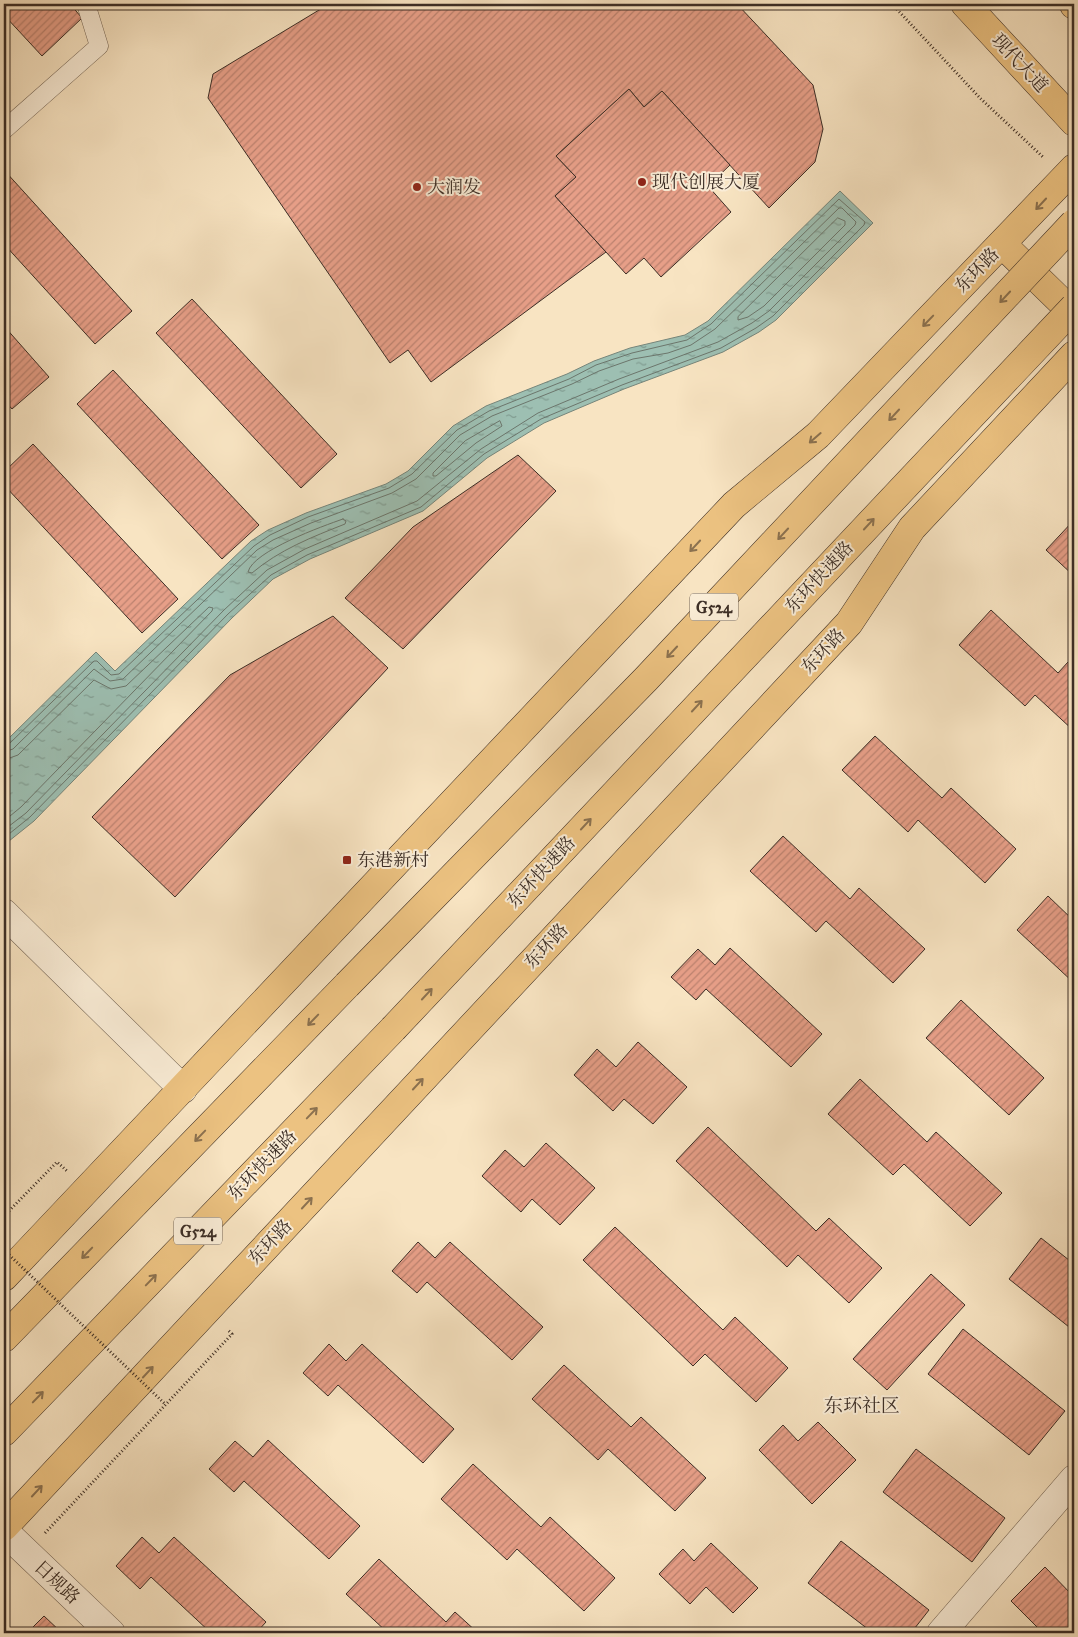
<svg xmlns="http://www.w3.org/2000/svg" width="1078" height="1637" font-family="'IM FELL Great Primer','Noto Serif SC',serif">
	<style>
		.water { fill: url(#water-ripples); stroke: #76857a }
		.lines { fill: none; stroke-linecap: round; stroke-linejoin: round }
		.shore { stroke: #6c766c; stroke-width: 1 }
		.building { fill: url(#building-hatch); stroke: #3c2e26 }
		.service-casing { stroke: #6b5c4d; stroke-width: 19 }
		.minor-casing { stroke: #6b5c4d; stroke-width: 29 }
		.tertiary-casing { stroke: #6b5c4d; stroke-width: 29 }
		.primary-casing { stroke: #3c2e26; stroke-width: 29 }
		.trunk-casing { stroke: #3c2e26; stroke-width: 29 }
		.path { stroke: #3c2e26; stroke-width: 3; stroke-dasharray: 1 2.5; stroke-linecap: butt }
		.service { stroke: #faedd7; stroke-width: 18 }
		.minor { stroke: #faedd7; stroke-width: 28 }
		.tertiary { stroke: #faedd7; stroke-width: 28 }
		.primary { stroke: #ecc281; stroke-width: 28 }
		.trunk { stroke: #ecc281; stroke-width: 28 }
		.trunk-bridge-casing { stroke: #3c2e26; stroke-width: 29; stroke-linecap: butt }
		.path-bridge { stroke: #3c2e26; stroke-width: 3; stroke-dasharray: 1 2.5; stroke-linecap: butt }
		.trunk-bridge { stroke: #ecc281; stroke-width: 28 }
		.oneway { stroke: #8b714f }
		.poi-dot { fill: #8f2418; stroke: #faedd7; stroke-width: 2 }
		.labels { text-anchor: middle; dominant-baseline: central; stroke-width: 4; stroke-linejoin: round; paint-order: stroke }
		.shield { fill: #faedd7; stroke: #75675b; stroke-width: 1 }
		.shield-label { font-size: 16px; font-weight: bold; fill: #3c2e26 }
		.street-label { font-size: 18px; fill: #3c2e26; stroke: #faedd7 }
		.poi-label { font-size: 18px; fill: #3c2e26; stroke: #faedd7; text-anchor: start }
		.neighbourhood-label { font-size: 19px; fill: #3c2e26; stroke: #faedd7 }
	</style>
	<defs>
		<pattern id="water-ripples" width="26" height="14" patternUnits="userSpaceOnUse" patternTransform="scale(1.25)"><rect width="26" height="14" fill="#9dbfb2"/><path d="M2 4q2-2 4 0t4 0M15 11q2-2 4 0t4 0" fill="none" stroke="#819c91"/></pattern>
		<pattern id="building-hatch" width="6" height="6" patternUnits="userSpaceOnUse" patternTransform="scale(1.25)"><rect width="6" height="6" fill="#e79f88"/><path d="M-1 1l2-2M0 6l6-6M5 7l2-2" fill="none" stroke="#bc826f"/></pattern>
	</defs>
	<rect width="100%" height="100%" fill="#f8e4c2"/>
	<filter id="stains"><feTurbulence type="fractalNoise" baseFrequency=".004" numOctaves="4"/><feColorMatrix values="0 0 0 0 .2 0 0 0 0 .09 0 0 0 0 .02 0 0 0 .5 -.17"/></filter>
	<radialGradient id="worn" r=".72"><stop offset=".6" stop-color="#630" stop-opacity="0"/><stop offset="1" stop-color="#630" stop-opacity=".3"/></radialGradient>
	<polygon class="water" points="840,191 873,223 776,320 759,332 723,352 624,389 544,423 487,458 423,511 310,559 273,579 232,618 34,821 4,845 4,743 96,652 115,671 251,541 268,530 306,513 386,484 408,471 453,426 486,406 567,374 594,361 630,348 685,335 708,321"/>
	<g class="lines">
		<g class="shore">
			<polygon points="838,218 845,221 845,225 764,306 748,317 738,320 738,317"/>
			<polygon points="500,421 502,426 476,443 436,476 433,476 433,473 465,441"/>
			<path d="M343,519L346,521L345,524C312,537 279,550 252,573L248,572C253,551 323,526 343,519Z"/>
			<polyline points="4,746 9,744 94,661 97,661 111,675 119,674 254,546 270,535 308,517 389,488 412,474 457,430 489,411 569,379 596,365 632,353 687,340 711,324 839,199 865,222 864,225 773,316 756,328 721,348 622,385 541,419 484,454 421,507 307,555 271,575 228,614 30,817 4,838"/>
			<polyline points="4,752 13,749 94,669 110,681 123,679 257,550 273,540 311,523 392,493 416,479 460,435 492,416 572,384 599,371 633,359 668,353 691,345 715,329 839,208 842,208 856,222 855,225 769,311 752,323 718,342 619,379 538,413 481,449 417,501 305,549 267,570 224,610 26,813 4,830"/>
			<polyline points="4,760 18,755 94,680 111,689 126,686 209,607 213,608 212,611 21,807 4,821"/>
		</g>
	</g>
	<g class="building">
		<polygon points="4,4 70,4 82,18 42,56 4,15"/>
		<polygon points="329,4 737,4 813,85 823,129 815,162 769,208 662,91 644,107 629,89 556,156 576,177 555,196 606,252 431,382 408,350 390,363 208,98 213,74"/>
		<polygon points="629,89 644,107 662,91 730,165 708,186 731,212 661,277 644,258 626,274 555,196 576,177 556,156"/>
		<polygon points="4,170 132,311 95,344 4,244"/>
		<polygon points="192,299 337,454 301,488 156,333"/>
		<polygon points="4,326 49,377 12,409 4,400"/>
		<polygon points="113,370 259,525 222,559 77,404"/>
		<polygon points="33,444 178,599 142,633 4,485 4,472"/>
		<polygon points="518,455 556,491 403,649 345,598 413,527"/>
		<polygon points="1074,520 1074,576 1046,550"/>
		<polygon points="991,610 1058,673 1068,662 1074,668 1074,731 1035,695 1025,706 959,645"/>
		<polygon points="333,616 388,668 175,897 92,817 230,675"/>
		<polygon points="875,736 942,798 951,788 1016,849 985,883 918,820 908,832 842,770"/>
		<polygon points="783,836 850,899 859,888 925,949 893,983 826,921 816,932 750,871"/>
		<polygon points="1048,896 1074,921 1074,983 1017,930"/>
		<polygon points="730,948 822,1034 791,1067 706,989 696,1000 671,977 698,949 715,965"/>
		<polygon points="961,1000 1044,1078 1009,1115 926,1038"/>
		<polygon points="638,1042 687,1087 653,1124 624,1099 613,1111 574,1075 597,1049 616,1067"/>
		<polygon points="860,1079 927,1142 936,1132 1002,1193 970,1226 904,1164 893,1175 828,1114"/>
		<polygon points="708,1127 816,1231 829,1218 882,1268 849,1303 798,1255 787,1267 676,1161"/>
		<polygon points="546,1143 595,1188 560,1225 532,1199 521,1212 482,1176 505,1150 524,1167"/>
		<polygon points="615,1227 723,1330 735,1317 788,1368 756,1402 705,1354 693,1366 583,1260"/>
		<polygon points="1041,1238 1074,1264 1074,1331 1009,1279"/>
		<polygon points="418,1242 435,1258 450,1242 543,1327 512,1360 427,1282 417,1293 392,1271"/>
		<polygon points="931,1274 965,1305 887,1390 853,1359"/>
		<polygon points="963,1329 1065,1411 1029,1455 928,1374"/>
		<polygon points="329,1344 346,1361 362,1344 454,1429 423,1463 338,1385 328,1396 303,1373"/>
		<polygon points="564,1365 631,1427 641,1417 706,1478 675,1511 608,1449 598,1460 532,1399"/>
		<polygon points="818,1422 856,1460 812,1504 759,1450 783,1425 798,1441"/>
		<polygon points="268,1440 360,1526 329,1559 244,1481 234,1492 209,1469 235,1441 253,1457"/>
		<polygon points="916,1449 1005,1518 972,1562 883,1492"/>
		<polygon points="473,1464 541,1527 550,1517 615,1578 584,1611 517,1549 507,1560 441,1499"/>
		<polygon points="142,1537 159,1553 174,1537 266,1622 256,1633 211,1633 151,1577 140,1589 116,1566"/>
		<polygon points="841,1541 929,1610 911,1633 873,1633 808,1583"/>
		<polygon points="711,1543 758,1588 733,1613 706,1587 690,1604 659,1574 683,1549 694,1561"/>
		<polygon points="379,1559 446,1622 455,1612 478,1633 388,1633 346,1594"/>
		<polygon points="1045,1567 1074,1597 1074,1633 1043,1633 1011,1601"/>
		<polygon points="44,1616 62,1633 27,1633"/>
	</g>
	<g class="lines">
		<defs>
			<polyline id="service" points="4,130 99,46 86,4"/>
			<g id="minor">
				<polyline points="4,913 183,1089"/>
				<polyline points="941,1633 1074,1479"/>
			</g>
			<polyline id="tertiary" points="4,1531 111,1633"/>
			<g id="primary">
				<polyline points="965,4 1074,122"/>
				<polyline points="1074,4 1074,5"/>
				<polyline points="1002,244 1074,314"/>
				<polyline points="4,1277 734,505 818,435 1074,168"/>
				<polyline points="4,1527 849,623 912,528 1074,355"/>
			</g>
			<g id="trunk">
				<polyline points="4,1338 347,985"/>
				<polyline points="4,1432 393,1029"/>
			</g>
		</defs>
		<use href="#service" class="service-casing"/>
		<use href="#minor" class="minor-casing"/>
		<use href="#tertiary" class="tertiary-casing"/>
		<use href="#primary" class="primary-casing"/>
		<use href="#trunk" class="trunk-casing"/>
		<g class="path">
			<polyline points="892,4 980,98 1044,158"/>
			<polyline points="4,1216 57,1162 67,1171"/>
			<polyline points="45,1533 232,1334 228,1330"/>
		</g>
		<use href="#service" class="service"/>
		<use href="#minor" class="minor"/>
		<use href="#tertiary" class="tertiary"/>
		<use href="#primary" class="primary"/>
		<use href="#trunk" class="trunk"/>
		<defs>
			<g id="trunk-bridge">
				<polyline points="347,985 646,679 1074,223"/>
				<polyline points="393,1029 1074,307"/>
			</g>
		</defs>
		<use href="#trunk-bridge" class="trunk-bridge-casing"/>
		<polyline class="path-bridge" points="4,1250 165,1404"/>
		<use href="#trunk-bridge" class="trunk-bridge"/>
	</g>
	<defs><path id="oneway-shaft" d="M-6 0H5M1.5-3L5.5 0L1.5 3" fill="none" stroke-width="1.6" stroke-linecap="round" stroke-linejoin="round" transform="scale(1.25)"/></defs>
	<g class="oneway">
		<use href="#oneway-shaft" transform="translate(1041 204) rotate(133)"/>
		<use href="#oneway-shaft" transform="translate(1005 297) rotate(133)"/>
		<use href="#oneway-shaft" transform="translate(928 321) rotate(134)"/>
		<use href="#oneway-shaft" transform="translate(894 415) rotate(133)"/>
		<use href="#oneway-shaft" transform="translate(815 438) rotate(139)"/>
		<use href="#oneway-shaft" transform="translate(869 524) rotate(-47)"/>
		<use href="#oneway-shaft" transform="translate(783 534) rotate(133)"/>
		<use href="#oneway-shaft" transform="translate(695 546) rotate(133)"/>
		<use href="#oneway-shaft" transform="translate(672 652) rotate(133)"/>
		<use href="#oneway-shaft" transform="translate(697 706) rotate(-47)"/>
		<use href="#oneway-shaft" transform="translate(586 824) rotate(-47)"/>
		<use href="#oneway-shaft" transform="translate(427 994) rotate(-47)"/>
		<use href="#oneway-shaft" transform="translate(313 1020) rotate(134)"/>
		<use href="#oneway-shaft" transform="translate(418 1084) rotate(-47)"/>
		<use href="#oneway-shaft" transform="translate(312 1113) rotate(-46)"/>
		<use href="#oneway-shaft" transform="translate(200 1136) rotate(134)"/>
		<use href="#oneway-shaft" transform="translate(307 1203) rotate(-47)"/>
		<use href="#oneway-shaft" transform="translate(87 1253) rotate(134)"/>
		<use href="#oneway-shaft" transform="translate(151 1280) rotate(-46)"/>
		<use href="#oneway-shaft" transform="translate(148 1372) rotate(-47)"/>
		<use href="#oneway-shaft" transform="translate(38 1397) rotate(-46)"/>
		<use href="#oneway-shaft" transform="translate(37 1491) rotate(-47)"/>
	</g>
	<g class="poi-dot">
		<circle cx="642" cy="182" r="5"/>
		<circle cx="417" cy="187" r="5"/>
		<rect x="342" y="855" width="10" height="10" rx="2.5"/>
	</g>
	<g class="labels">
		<g class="shield">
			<rect x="690" y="593.5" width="48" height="27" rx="4"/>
			<rect x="174" y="1217.5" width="48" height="27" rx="4"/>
		</g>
		<g class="shield-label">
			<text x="714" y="607">G524</text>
			<text x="198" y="1231">G524</text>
		</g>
		<g class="street-label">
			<text transform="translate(1020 63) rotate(47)">现代大道</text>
			<text transform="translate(977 270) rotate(-46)">东环路</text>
			<text transform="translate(819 577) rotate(-47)">东环快速路</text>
			<text transform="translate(823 651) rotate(-47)">东环路</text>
			<text transform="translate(541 872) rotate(-47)">东环快速路</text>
			<text transform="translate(546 946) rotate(-47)">东环路</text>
			<text transform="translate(262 1165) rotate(-46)">东环快速路</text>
			<text transform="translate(270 1242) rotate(-47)">东环路</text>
			<text transform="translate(57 1582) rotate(43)">日规路</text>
		</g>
		<g class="poi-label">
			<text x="652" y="182">现代创展大厦</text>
			<text x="427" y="187">大润发</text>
			<text x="357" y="860">东港新村</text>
		</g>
		<g class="neighbourhood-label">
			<text x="862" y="1405">东环社区</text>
		</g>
	</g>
	<rect width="1078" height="1637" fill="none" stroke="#f8e4c2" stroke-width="20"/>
	<rect x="5" y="5" width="1068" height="1627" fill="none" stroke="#3c2e26" stroke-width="2.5"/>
	<rect x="10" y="10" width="1058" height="1617" fill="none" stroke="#3c2e26"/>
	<rect width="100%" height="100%" filter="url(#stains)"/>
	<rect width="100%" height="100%" fill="url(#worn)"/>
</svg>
